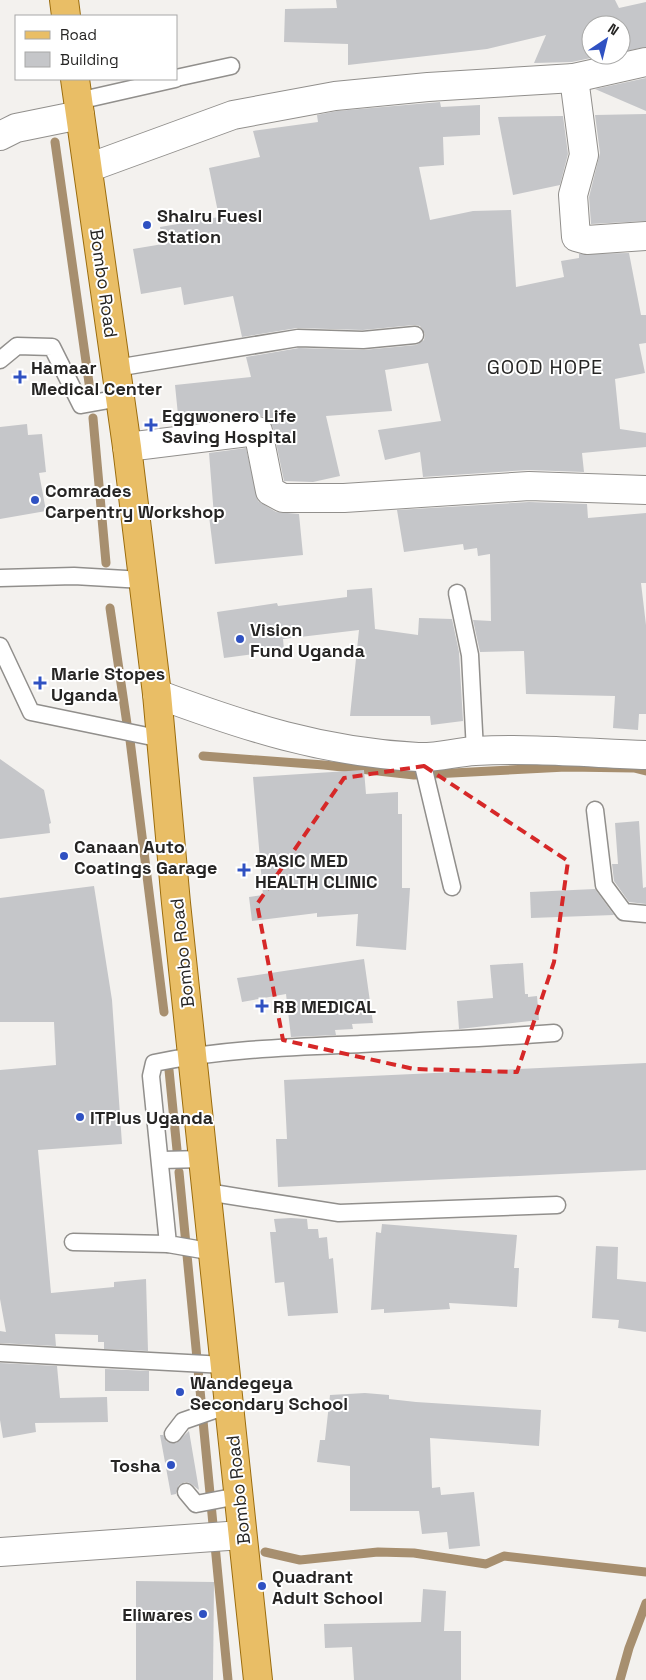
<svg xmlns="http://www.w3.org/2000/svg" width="646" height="1680" font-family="'Space Grotesk',sans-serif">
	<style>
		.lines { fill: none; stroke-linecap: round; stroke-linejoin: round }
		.stream { stroke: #a78f6f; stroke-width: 9 }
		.building { fill: #c5c6c9 }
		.lane-casing { stroke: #918f8c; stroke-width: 19 }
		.street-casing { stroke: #918f8c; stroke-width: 30 }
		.primary-casing { stroke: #9b6c0d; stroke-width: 30 }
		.lane { stroke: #fff; stroke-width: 16 }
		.street { stroke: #fff; stroke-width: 28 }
		.primary { stroke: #e9be66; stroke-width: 28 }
		.marked { fill: none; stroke: #d62828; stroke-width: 4; stroke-dasharray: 10 6; stroke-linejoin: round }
		.poi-dot { fill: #2f51c2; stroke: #fff; stroke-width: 2 }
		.labels { text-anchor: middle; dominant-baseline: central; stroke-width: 4; stroke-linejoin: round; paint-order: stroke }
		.poi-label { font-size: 18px; font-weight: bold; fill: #262524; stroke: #fff; text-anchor: start }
		.street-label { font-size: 18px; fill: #262524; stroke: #fff }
		.quarter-label { font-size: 20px; letter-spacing: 1px; fill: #262524; stroke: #fff }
	</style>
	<rect width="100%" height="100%" fill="#f3f1ee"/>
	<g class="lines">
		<g class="stream">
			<polyline points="55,142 90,390"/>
			<polyline points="93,418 106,563"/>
			<polyline points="110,608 127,724"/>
			<polyline points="130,740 164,1012"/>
			<polyline points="203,756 324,765 414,775 566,767 634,768 646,771"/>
			<polyline points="169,1070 177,1150"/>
			<polyline points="179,1172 228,1680"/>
			<polyline points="265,1552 300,1560 378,1552 414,1553 486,1564 504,1556 646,1572"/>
			<polyline points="620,1680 629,1648 646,1603"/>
		</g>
	</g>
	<g class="building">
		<polygon points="336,0 615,0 619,8 646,2 646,47 621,52 621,25 591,25 591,55 605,55 572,62 534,63 546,35 487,49 348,65 348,44 284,42 285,9 337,8"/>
		<polygon points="646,78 646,111 595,89"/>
		<polygon points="440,102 441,107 480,105 480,135 443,137 444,165 419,167 430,220 473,211 511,210 516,287 564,277 561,261 579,258 579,254 629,253 641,315 646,315 646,343 639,344 645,373 615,379 620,429 646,433 646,447 582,453 584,472 528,470 423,477 420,452 385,460 378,430 441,421 428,363 385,370 392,411 326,416 340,476 313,482 284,481 273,428 270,421 263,416 179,425 175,385 251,377 246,357 299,348 363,350 416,345 424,340 425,334 420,326 414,325 363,330 297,328 242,337 233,296 184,305 181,287 141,294 133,249 163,244 160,227 219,217 209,168 260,157 253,131 318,122 317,115 337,111"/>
		<polygon points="646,114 646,221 591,224 589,197 600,153 595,115"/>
		<polygon points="563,116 568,154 560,185 513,195 498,117"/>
		<polygon points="27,424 28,435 42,434 46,472 39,473 46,511 0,519 0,427"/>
		<polygon points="246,448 258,501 276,512 299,514 303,555 215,564 209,516 214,516 209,453"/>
		<polygon points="529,502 587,504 588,518 646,513 646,583 641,583 646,625 646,714 639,714 638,730 613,728 615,696 526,694 524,651 480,652 473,620 491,621 490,554 478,556 477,548 464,550 463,544 404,552 397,510"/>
		<polygon points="372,588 375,629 418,635 419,618 452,619 459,652 463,721 431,725 430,716 350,716 359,630 283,639 284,650 224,658 217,612 277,603 278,606 347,597 347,590"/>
		<polygon points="0,759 44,790 51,823 49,824 50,833 0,839"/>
		<polygon points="364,770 366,794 398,792 398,814 402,814 402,888 410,888 406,950 356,946 358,914 317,917 317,913 252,921 249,897 263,895 253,777"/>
		<polygon points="639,821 643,888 646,887 646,904 629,902 614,881 612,864 618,864 615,823"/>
		<polygon points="94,886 112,1000 122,1144 38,1150 51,1293 114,1287 114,1282 146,1279 148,1351 104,1349 104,1342 98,1342 98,1335 55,1334 56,1346 0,1343 0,1331 6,1332 0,1299 0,1070 56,1065 54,1022 0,1022 0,898"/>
		<polygon points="595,889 614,915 531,918 530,892"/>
		<polygon points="364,959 373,1023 352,1024 353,1029 335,1030 336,1035 291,1037 286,994 242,1002 237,978"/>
		<polygon points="523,963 525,994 528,994 528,997 537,996 539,1020 459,1029 457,1001 493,998 490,965"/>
		<polygon points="646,1063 646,1170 278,1187 276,1139 287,1139 284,1080"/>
		<polygon points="291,1218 307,1219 308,1229 318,1229 319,1238 327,1237 329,1259 333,1258 338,1313 288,1316 284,1282 275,1283 270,1232 276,1232 274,1219"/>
		<polygon points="382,1224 517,1235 514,1268 519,1268 517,1307 449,1303 450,1309 384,1313 384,1309 371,1310 376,1232 381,1233"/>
		<polygon points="596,1246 618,1247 617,1279 646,1282 646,1332 618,1328 619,1320 592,1318"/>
		<polygon points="0,1363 57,1366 60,1398 107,1397 108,1422 35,1423 36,1432 3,1438 0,1420"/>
		<polygon points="105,1369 149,1371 149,1391 105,1391"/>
		<polygon points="365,1393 389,1395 389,1399 416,1402 541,1410 539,1446 430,1438 432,1488 440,1487 441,1495 474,1492 480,1546 449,1549 447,1532 422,1534 419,1511 350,1511 350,1466 317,1462 320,1440 325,1440 330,1395"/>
		<polygon points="189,1431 199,1490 190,1483 185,1482 179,1485 176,1494 171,1495 160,1435 163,1435 167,1442 176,1443"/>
		<polygon points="136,1581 214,1582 213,1680 136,1680"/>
		<polygon points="423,1589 446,1591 444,1631 461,1631 461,1680 354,1680 352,1647 325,1648 324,1624 421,1622"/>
	</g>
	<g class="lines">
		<defs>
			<g id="lane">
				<polyline points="176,78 231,66"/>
				<polyline points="78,101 175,79"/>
				<polyline points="0,360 17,346 52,347 81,405 120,398"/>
				<polyline points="116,368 298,338 363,340 415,335"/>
				<polyline points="0,578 74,576 143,580"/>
				<polyline points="457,593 470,655 475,751"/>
				<polyline points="0,646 31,712 162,739"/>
				<polyline points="421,757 452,887"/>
				<polyline points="595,810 604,885 624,912 646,914"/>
				<polyline points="161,1160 204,1159"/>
				<polyline points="207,1192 339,1213 557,1205"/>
				<polyline points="73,1242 168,1244"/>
				<path d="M214,1252L168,1244L151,1076L154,1063C222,1049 292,1047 361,1044C426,1041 490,1038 554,1033"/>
				<polyline points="0,1353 225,1365"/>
				<polyline points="173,1434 183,1421 229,1405"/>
				<polyline points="186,1492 196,1504 238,1496"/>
			</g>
			<g id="street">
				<polyline points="574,78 584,155 573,195 576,237 587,240 646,236"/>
				<polyline points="0,136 16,128 80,115"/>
				<polyline points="88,168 233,115 335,96 428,87 574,78 646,62"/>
				<polyline points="127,447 258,431 270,491 283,498 344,498 529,486 646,490"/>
				<path d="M157,694C246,727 323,752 418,757C437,758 456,752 475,751C532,748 589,753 646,755"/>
				<polyline points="0,1552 242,1535"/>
			</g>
			<g id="primary">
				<polyline points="64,0 66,16"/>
				<polyline points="75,79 127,447 157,694 176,903 258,1680"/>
			</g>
		</defs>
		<use href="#lane" class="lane-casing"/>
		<use href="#street" class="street-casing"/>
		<use href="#primary" class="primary-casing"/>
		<use href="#lane" class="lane"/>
		<use href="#street" class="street"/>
		<use href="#primary" class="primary"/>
	</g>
	<path class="marked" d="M424,766L568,861L554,962L517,1072L414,1069L283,1040L257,904L344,778Z"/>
	<g class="poi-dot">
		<circle cx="147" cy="225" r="5"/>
		<path d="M17.5 369.5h5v5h5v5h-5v5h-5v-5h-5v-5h5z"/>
		<path d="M148.5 417.5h5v5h5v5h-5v5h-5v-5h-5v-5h5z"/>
		<circle cx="35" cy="500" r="5"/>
		<circle cx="240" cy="639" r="5"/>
		<path d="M37.5 675.5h5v5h5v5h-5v5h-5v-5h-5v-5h5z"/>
		<circle cx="64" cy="856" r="5"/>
		<path d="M241.5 862.5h5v5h5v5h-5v5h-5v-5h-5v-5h5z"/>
		<path d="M259.5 998.5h5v5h5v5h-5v5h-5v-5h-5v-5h5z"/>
		<circle cx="80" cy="1117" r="5"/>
		<circle cx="180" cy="1392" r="5"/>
		<circle cx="171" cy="1465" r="5"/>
		<circle cx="262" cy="1586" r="5"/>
		<circle cx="203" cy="1614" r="5"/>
	</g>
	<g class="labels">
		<g class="poi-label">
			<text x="157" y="215">Shalru Fuesl<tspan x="157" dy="21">Station</tspan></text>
			<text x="31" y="367">Hamaar<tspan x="31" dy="21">Medical Center</tspan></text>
			<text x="162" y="415">Eggwonero Life<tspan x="162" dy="21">Saving Hospital</tspan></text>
			<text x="45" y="490">Comrades<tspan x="45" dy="21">Carpentry Workshop</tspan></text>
			<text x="250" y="629">Vision<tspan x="250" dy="21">Fund Uganda</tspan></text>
			<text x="51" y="673">Marie Stopes<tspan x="51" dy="21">Uganda</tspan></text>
			<text x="74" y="846">Canaan Auto<tspan x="74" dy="21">Coatings Garage</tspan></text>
			<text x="255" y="860">BASIC MED<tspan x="255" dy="21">HEALTH CLINIC</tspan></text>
			<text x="273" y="1006">RB MEDICAL</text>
			<text x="90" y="1117">ITPlus Uganda</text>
			<text x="190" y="1382">Wandegeya<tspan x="190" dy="21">Secondary School</tspan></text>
			<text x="161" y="1465" text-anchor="end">Tosha</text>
			<text x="272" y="1576">Quadrant<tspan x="272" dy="21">Adult School</tspan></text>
			<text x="193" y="1614" text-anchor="end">Eliwares</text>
		</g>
		<g class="street-label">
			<text transform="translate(104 283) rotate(82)">Bombo Road</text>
			<text transform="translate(182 953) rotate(-96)">Bombo Road</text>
			<text transform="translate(238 1490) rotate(-96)">Bombo Road</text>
		</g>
		<g class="quarter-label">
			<text x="545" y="367">GOOD HOPE</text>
		</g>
	</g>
	<rect x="15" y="15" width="162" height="65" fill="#ffffff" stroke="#a8a8a7"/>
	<rect x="25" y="31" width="25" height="8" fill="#e9be66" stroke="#a8a8a7"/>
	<text x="60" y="40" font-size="15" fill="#262524">Road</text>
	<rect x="25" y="52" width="25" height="15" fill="#c5c6c9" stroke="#a8a8a7"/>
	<text x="60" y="65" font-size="15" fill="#262524">Building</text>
	<g transform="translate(606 40) rotate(35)"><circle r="24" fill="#ffffff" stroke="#a8a8a7"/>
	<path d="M0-4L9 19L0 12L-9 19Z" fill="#2f51c2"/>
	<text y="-8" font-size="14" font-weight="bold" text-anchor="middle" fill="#262524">N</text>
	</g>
</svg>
